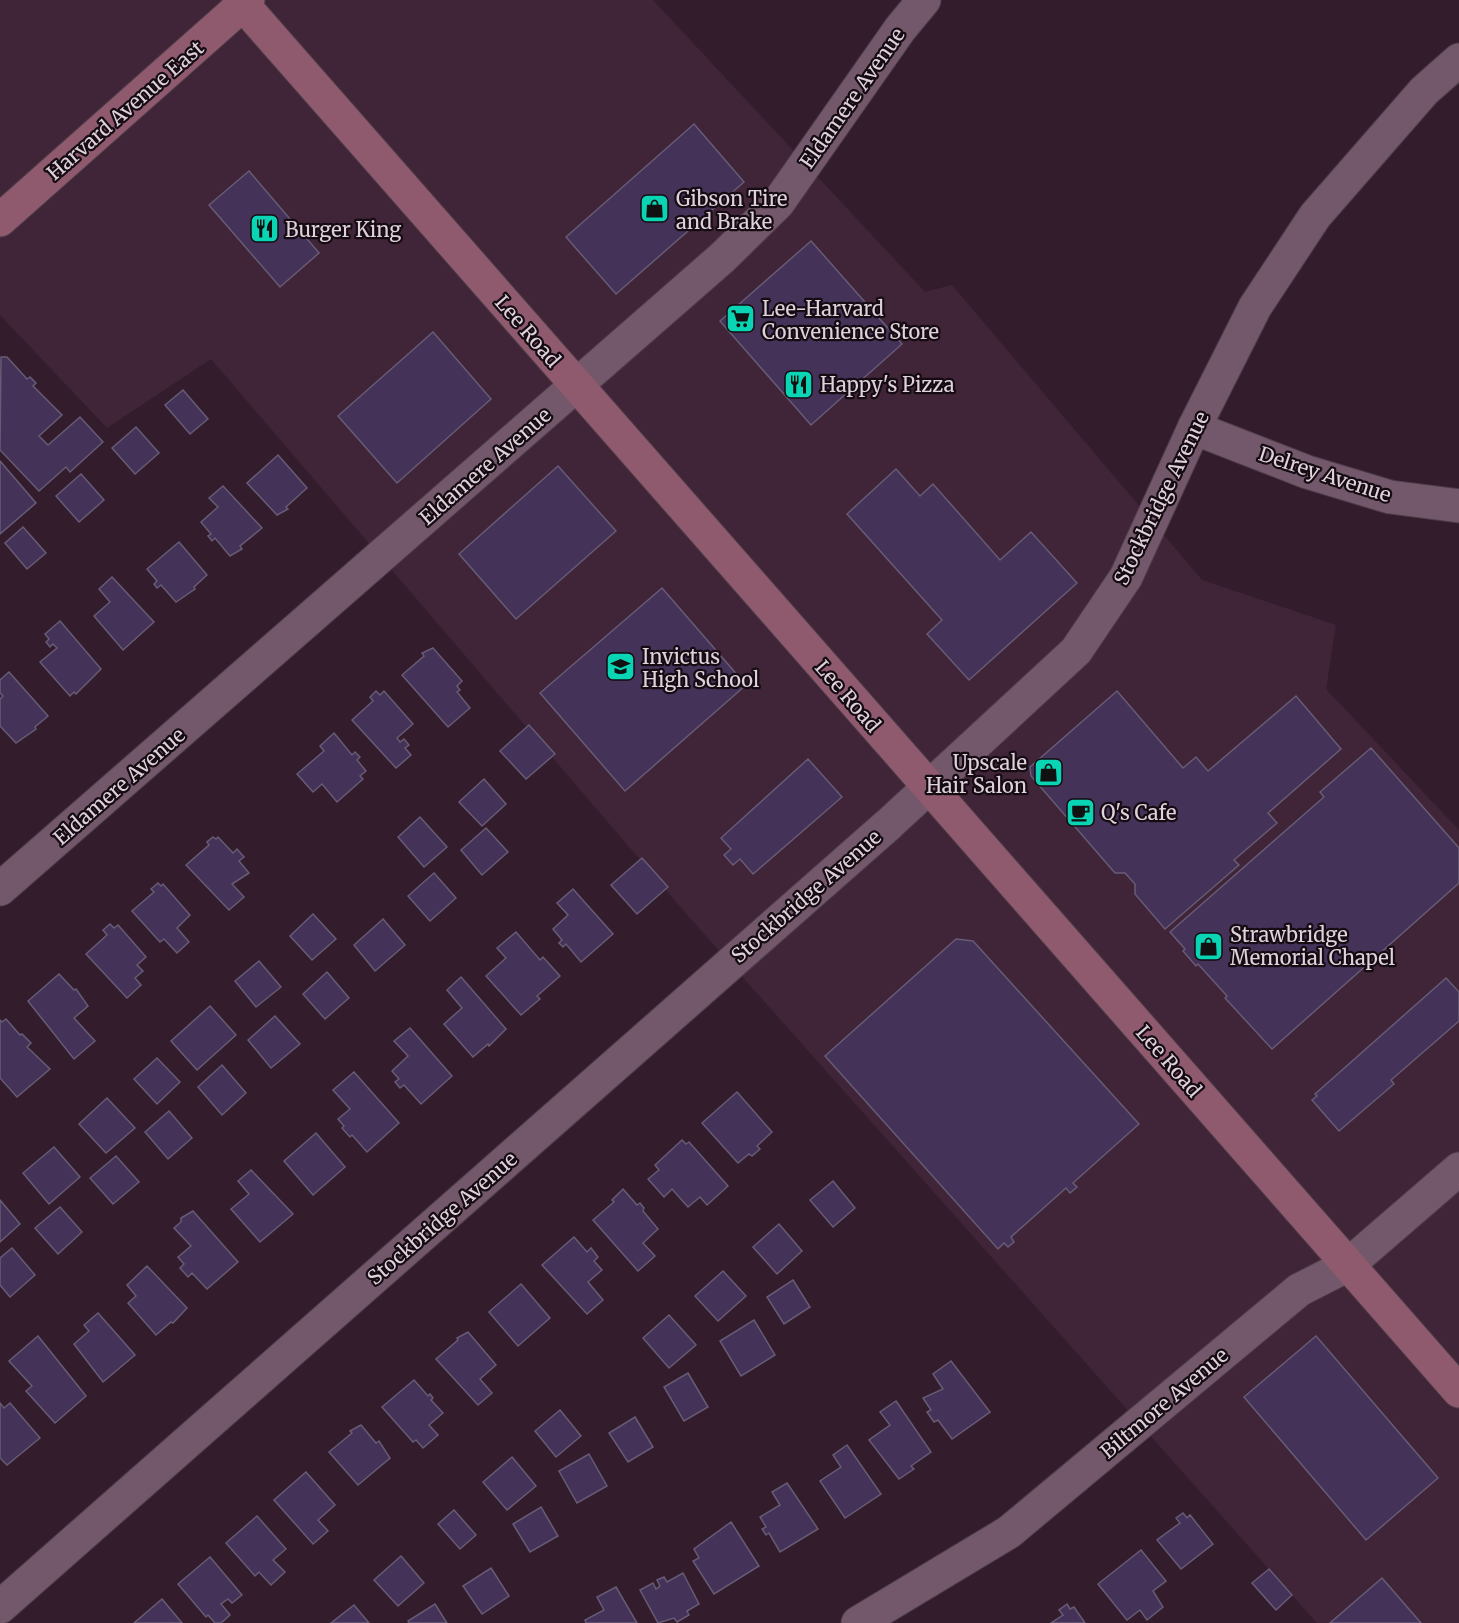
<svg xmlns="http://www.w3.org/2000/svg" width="1459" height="1623" font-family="Merriweather,serif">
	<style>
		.built { fill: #402538 }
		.building { fill: #443258; stroke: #675b75; stroke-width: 1.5 }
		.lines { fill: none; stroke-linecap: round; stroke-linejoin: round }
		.minor-casing { stroke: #4d3c48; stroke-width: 35 }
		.secondary-casing { stroke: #4d3c48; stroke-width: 35 }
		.minor { stroke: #72586a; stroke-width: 33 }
		.secondary { stroke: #8f5a6d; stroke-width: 33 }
		.labels { text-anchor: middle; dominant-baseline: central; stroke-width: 4.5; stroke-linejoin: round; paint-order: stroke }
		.street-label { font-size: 20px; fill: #e0d1db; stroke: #150b12 }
		.poi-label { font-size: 20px; fill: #e0d1db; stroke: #150b12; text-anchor: start }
	</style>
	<rect width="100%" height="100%" fill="#331d2d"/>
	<polygon class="built" points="0,0 653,0 925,292 952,285 1202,580 1336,625 1326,689 1459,830 1459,1623 1317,1623 690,918 211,359 107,428 0,315"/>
	<g class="building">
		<polygon points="694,124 744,182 616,294 566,237"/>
		<polygon points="249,171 319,253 280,287 209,205"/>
		<polygon points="811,241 902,344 811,425 720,321"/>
		<polygon points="433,332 491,399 397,483 338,416"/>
		<polygon points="1,357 7,357 27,379 30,377 36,383 33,386 62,415 39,436 48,445 80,417 103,442 70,472 66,467 39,491 0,450"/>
		<polygon points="183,390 208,419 190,434 165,405"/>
		<polygon points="136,427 159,453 135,474 112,448"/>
		<polygon points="278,455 307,488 286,507 288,509 277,515 247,483"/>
		<polygon points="0,461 36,503 0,534"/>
		<polygon points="558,466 616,531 516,619 459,554"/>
		<polygon points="896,469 920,496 933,484 1000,560 1031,532 1077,583 969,680 927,634 942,620 847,514"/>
		<polygon points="81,474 104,500 79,522 56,496"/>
		<polygon points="223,486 262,528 240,546 242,549 230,556 215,538 212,541 208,536 211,534 201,522 218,507 209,498"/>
		<polygon points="23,527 46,553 27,569 5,543"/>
		<polygon points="179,542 207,575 194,587 195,589 176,602 161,585 157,588 154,584 157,581 147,569"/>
		<polygon points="112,577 154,622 123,650 94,616 110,602 99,589"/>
		<polygon points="662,588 746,685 625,791 540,693"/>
		<polygon points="60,621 101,669 76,694 74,692 70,696 40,662 57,648 53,644 50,647 46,642 49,639 45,634"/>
		<polygon points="433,648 462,681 457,686 460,690 457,692 470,708 448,727 402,675 424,656 422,653"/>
		<polygon points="9,672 48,716 35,727 36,729 16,743 0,726 0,699 3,696 0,693 0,680"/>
		<polygon points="376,691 380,695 384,691 413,724 397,738 400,742 404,739 409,745 405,748 411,755 396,768 352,720 373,701 370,697"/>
		<polygon points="1117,691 1183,768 1196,757 1208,771 1296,696 1341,749 1268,813 1277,823 1234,860 1239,865 1165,929 1135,894 1135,884 1125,873 1115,873 1031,776 1030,767"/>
		<polygon points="529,725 555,754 526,779 500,751"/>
		<polygon points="334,733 352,755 355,752 360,757 357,760 366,771 360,776 363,779 337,802 322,784 313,792 297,774 324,751 320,746"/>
		<polygon points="1371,748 1459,848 1459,883 1272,1049 1225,998 1227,996 1198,964 1196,966 1183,951 1185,949 1170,932 1324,797 1320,792"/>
		<polygon points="808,759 842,797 753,874 740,859 733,865 724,855 731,849 721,838"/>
		<polygon points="484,779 506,804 482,826 459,802"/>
		<polygon points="420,817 447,847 424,867 398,837"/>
		<polygon points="486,828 508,852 482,875 461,850"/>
		<polygon points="213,837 216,839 218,837 233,853 237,849 244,857 239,861 249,873 232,884 244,897 229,910 186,865 209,845 207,842"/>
		<polygon points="642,858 668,887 637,914 611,885"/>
		<polygon points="434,873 456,898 430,921 408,896"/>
		<polygon points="158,883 161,886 163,884 190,915 177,928 189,942 177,953 164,939 160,942 132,911 154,892 151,889"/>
		<polygon points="573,889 613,934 581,962 566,944 563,947 559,943 562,940 553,929 568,915 557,903"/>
		<polygon points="313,914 336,939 312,960 290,936"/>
		<polygon points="383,919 405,945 375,971 354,945"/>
		<polygon points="110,924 114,928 118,925 146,957 137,965 143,971 135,978 141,985 127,998 86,954 107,935 103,930"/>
		<polygon points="516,932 540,960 543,957 560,976 537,996 540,999 521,1015 486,976 506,958 497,948"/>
		<polygon points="956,939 973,941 1139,1124 1073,1183 1077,1187 1070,1193 1066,1188 1011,1237 1014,1242 1008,1247 1004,1243 998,1249 825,1056"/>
		<polygon points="259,961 281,987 256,1007 235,981"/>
		<polygon points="327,972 349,998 325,1019 303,994"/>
		<polygon points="59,974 74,990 76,989 88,1006 74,1018 95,1041 74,1059 28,1001"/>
		<polygon points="461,977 506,1029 489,1046 488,1044 473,1057 444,1024 462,1008 447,990"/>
		<polygon points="1446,978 1459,992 1459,1021 1391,1080 1394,1084 1339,1131 1312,1100 1317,1096 1315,1094"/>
		<polygon points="210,1006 236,1035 197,1070 171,1041"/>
		<polygon points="275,1016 300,1044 271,1068 248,1040"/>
		<polygon points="6,1019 20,1035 22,1034 31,1043 27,1047 50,1069 17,1097 0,1078 0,1020 2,1022"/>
		<polygon points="410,1028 452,1076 421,1104 404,1085 400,1088 395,1082 399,1079 392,1071 408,1056 394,1041"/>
		<polygon points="157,1058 180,1082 157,1104 134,1079"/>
		<polygon points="222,1065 246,1093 222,1115 198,1087"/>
		<polygon points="354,1072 399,1123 367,1152 352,1135 350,1137 342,1128 344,1126 338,1119 350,1109 333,1090"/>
		<polygon points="737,1092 772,1132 757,1146 760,1149 752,1156 749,1154 738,1163 702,1123"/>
		<polygon points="107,1098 135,1128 106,1153 79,1124"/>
		<polygon points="169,1111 192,1138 168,1159 145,1132"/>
		<polygon points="316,1133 345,1167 313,1195 284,1161"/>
		<polygon points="682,1140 686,1144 689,1142 728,1186 707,1205 700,1197 688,1207 672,1189 664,1197 648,1179 659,1170 655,1165"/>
		<polygon points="54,1147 80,1177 49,1204 23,1173"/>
		<polygon points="116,1156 139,1182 113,1204 90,1178"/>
		<polygon points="251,1170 293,1214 260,1242 231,1209 249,1194 238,1181"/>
		<polygon points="833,1181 855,1208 833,1227 810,1200"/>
		<polygon points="623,1189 637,1205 640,1203 644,1208 643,1211 658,1229 643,1243 655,1256 638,1271 593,1220 614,1202 612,1200"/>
		<polygon points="0,1200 20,1224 0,1242"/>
		<polygon points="60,1207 82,1232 58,1254 35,1228"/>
		<polygon points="193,1211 238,1262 207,1289 192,1273 188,1277 180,1268 184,1264 178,1257 191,1246 174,1228 181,1222 181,1218"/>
		<polygon points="779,1224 802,1251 777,1274 753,1247"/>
		<polygon points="574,1237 587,1252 591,1248 598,1257 594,1261 602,1270 588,1282 603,1300 587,1314 542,1265"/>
		<polygon points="12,1248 35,1275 10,1297 0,1285 0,1258"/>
		<polygon points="147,1266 187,1308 173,1323 171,1322 156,1335 128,1303 136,1296 127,1285"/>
		<polygon points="723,1271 746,1296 718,1321 695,1296"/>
		<polygon points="793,1280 810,1307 784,1324 767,1297"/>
		<polygon points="521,1284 550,1318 518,1346 489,1312"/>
		<polygon points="98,1313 135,1355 103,1382 74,1344 89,1331 84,1325"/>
		<polygon points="669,1315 696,1345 669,1368 643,1338"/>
		<polygon points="754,1320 775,1355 741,1376 720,1341"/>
		<polygon points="468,1332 496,1365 480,1379 492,1393 478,1405 436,1359 458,1340 457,1338"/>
		<polygon points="38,1336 86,1396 55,1423 26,1391 32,1386 9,1361"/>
		<polygon points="1316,1336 1438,1478 1366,1540 1244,1397"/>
		<polygon points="951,1361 990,1412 952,1439 938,1420 934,1422 927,1412 931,1410 923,1398 943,1389 933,1374"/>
		<polygon points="688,1373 708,1407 684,1421 664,1387"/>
		<polygon points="414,1380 428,1396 430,1394 433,1398 431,1400 443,1413 429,1425 438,1435 423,1448 416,1440 413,1442 382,1407"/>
		<polygon points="896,1401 931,1452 911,1466 914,1469 899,1479 869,1440 890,1425 880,1412"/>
		<polygon points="0,1403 4,1408 10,1403 40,1438 7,1465 0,1458"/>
		<polygon points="560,1410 581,1436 556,1457 535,1431"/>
		<polygon points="635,1417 653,1447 628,1462 609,1433"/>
		<polygon points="361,1425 376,1443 379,1441 390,1458 358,1485 329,1452 352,1433 350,1431"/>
		<polygon points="847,1445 881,1494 845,1518 820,1481 841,1467 833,1455"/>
		<polygon points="589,1454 607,1486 577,1503 559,1471"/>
		<polygon points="512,1457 536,1486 507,1510 483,1482"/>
		<polygon points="306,1472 335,1505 318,1520 328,1531 313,1544 274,1500"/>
		<polygon points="787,1483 818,1529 780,1552 769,1533 766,1535 762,1529 766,1527 760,1517 780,1505 772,1492"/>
		<polygon points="541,1507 558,1536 530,1552 513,1524"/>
		<polygon points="454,1510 476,1535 460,1549 438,1524"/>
		<polygon points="1183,1513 1187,1518 1190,1515 1213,1544 1181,1569 1157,1540 1180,1523 1176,1518"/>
		<polygon points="257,1516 286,1549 273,1560 285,1572 271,1585 259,1572 255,1576 226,1543"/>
		<polygon points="731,1522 759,1566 714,1594 693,1561 699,1558 694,1549"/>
		<polygon points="1141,1550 1166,1581 1153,1591 1163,1607 1147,1620 1140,1610 1127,1620 1098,1584"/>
		<polygon points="401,1556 424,1583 398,1606 374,1580"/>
		<polygon points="210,1557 242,1595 232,1603 228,1599 221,1604 230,1615 221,1623 215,1623 208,1615 206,1617 178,1584"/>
		<polygon points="491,1568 509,1596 482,1614 463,1586"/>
		<polygon points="1269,1569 1292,1595 1276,1610 1252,1583"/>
		<polygon points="683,1573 699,1604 687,1611 689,1615 677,1622 674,1618 658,1623 640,1590 653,1583 656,1589 660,1586 657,1580 664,1577 667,1582"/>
		<polygon points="1382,1578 1421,1623 1330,1623"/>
		<polygon points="616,1587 637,1623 586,1623 585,1620 604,1610 597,1597"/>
		<polygon points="162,1599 182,1623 134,1623"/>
		<polygon points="435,1604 447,1623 409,1623 408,1621"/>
		<polygon points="1067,1604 1070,1609 1074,1607 1085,1623 1051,1623 1063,1615 1059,1610"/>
		<polygon points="354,1605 369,1623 331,1623"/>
	</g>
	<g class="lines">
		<defs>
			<g id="minor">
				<polyline points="1194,428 1307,472 1390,497 1459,506"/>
				<polyline points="0,889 723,257 778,203 900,29 924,0"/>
				<polyline points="0,1607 889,824 1076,651 1126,577 1194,428 1255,307 1315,216 1424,91 1459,60"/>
				<polyline points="858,1623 1009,1532 1299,1290 1348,1265 1459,1169"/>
			</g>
			<g id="secondary">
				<polyline points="239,0 1459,1391"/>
				<polyline points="0,220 248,0"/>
			</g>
		</defs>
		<use href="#minor" class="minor-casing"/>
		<use href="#secondary" class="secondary-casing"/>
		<use href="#minor" class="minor"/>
		<use href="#secondary" class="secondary"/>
	</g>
	<defs>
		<symbol id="shop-square" viewBox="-11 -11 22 22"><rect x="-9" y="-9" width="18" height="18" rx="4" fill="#09d5b5" stroke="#150b12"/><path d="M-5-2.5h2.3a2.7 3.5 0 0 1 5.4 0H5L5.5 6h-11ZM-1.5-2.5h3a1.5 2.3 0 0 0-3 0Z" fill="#111"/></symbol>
		<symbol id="restaurant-square" viewBox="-11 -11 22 22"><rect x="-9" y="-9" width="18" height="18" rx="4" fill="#09d5b5" stroke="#150b12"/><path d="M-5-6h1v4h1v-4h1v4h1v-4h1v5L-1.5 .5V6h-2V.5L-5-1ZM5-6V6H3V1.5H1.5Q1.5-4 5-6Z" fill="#111"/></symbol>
		<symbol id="supermarket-square" viewBox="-11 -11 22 22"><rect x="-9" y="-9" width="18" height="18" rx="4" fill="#09d5b5" stroke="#150b12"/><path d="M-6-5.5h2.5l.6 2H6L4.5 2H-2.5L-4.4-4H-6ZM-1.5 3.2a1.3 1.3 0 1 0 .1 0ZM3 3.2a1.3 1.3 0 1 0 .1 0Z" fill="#111"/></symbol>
		<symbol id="school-square" viewBox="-11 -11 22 22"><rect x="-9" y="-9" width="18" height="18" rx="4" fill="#09d5b5" stroke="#150b12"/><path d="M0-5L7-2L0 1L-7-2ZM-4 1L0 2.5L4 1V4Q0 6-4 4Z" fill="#111"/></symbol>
		<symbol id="cafe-square" viewBox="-11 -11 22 22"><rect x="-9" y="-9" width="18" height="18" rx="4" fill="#09d5b5" stroke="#150b12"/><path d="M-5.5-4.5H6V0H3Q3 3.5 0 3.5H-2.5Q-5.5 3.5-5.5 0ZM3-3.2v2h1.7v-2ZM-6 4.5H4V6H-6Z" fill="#111"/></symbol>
	</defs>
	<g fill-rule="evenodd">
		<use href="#shop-square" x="638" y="192" width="33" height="33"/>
		<use href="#restaurant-square" x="248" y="212" width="33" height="33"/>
		<use href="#supermarket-square" x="724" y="302" width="33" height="33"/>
		<use href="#restaurant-square" x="782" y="368" width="33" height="33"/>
		<use href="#school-square" x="604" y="650" width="33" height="33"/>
		<use href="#shop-square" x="1032" y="756" width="33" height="33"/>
		<use href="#cafe-square" x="1064" y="796" width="33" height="33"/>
		<use href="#shop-square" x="1192" y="930" width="33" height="33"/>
	</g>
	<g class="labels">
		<g class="street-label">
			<text transform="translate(852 98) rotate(-55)">Eldamere Avenue</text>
			<text transform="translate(125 110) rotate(-41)">Harvard Avenue East</text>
			<text transform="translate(528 331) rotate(49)">Lee Road</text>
			<text transform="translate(485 466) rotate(-41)">Eldamere Avenue</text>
			<text transform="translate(1325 474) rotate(18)">Delrey Avenue</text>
			<text transform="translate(1161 498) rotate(-64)">Stockbridge Avenue</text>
			<text transform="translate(848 696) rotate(49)">Lee Road</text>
			<text transform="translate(119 786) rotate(-41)">Eldamere Avenue</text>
			<text transform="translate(806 896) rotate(-41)">Stockbridge Avenue</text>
			<text transform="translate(1169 1061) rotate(49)">Lee Road</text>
			<text transform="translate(442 1218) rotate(-41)">Stockbridge Avenue</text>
			<text transform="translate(1164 1403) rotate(-40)">Biltmore Avenue</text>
		</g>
		<g class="poi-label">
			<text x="676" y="198">Gibson Tire<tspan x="676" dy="23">and Brake</tspan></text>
			<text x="285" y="229">Burger King</text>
			<text x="762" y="308">Lee-Harvard<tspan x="762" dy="23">Convenience Store</tspan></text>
			<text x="820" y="384">Happy's Pizza</text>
			<text x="642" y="656">Invictus<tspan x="642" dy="23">High School</tspan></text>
			<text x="1027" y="762" text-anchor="end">Upscale<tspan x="1027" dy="23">Hair Salon</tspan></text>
			<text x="1101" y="812">Q's Cafe</text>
			<text x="1230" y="934">Strawbridge<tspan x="1230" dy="23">Memorial Chapel</tspan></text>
		</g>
	</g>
</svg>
